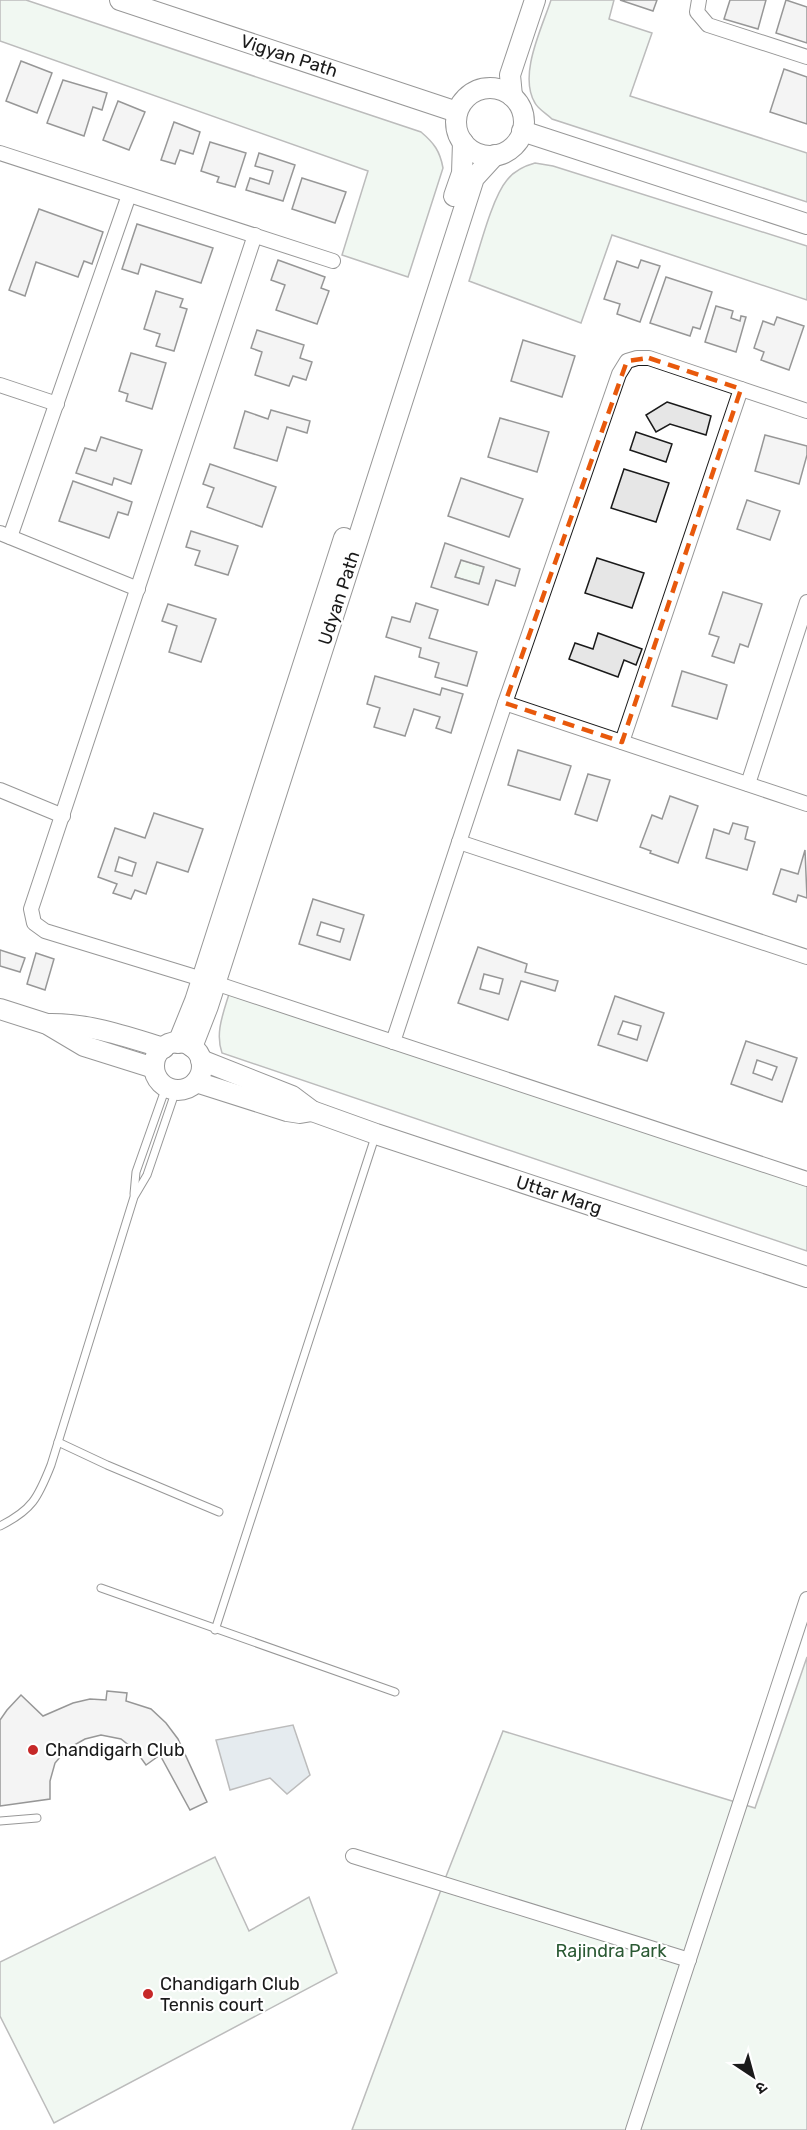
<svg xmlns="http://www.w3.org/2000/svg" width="807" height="2130" font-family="Rubik,'Noto Sans Devanagari',sans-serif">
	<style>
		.green { fill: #e0efe3; stroke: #6a6a6a; stroke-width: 1.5 }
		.water { fill: #c6d2dc; stroke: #6a6a6a; stroke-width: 1.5 }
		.building { fill: #e6e6e6; stroke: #1a1a1a; stroke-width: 1.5; fill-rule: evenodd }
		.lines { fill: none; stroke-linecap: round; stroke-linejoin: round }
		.lane-casing { stroke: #1a1a1a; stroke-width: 9 }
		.street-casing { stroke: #1a1a1a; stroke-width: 16 }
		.secondary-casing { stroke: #1a1a1a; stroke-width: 22 }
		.lane { stroke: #fff; stroke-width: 7 }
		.street { stroke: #fff; stroke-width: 14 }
		.secondary { stroke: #fff; stroke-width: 20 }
		.marked { fill: none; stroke: #e8590c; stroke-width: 4.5; stroke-dasharray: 12 8; stroke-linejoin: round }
		.poi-dot { fill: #c62828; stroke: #fff; stroke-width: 2 }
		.labels { text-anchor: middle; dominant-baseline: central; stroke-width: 4.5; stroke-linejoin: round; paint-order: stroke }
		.street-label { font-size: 18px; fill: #1a1a1a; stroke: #fff }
		.poi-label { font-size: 18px; fill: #1a1a1a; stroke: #fff; text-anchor: start }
		.park-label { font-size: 18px; fill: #2b5a34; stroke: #fff }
	</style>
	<rect width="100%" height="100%" fill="#fff"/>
	<g class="green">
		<path d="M0,0H26L421,132C434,143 440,151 443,168L408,277L342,255L368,171L0,41Z"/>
		<path d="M551,0H614L609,19L652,33L630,96L807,153V202L552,119C547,114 538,109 535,103C518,75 542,28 551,0Z"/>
		<path d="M535,163L553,166L807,246V300L612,235L581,323L469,281C478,255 491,199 507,180C514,171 524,166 535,163Z"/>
		<polygon points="461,560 484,567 479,584 455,577"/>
		<path d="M229,994L807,1184V1251L222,1053C215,1033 223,1014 229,994Z"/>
		<polygon points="807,1657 807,2130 352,2130 445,1879 503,1731 755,1808"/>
		<polygon points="215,1857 249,1931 309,1897 337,1973 54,2123 0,2016 0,1962"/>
	</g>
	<polygon class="water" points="293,1725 310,1775 287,1794 270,1778 230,1790 216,1740"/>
	<g class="building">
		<polygon points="620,0 657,0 653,11"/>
		<polygon points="730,0 766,0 758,29 724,19"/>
		<polygon points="786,0 807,7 807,43 776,33"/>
		<polygon points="21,61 52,73 37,113 6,101"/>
		<polygon points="784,69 807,77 807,124 770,112"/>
		<polygon points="63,80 107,93 102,110 93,107 84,136 47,123"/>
		<polygon points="118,101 145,112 129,150 103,140"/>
		<polygon points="174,122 200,132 193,154 180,150 175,164 161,160"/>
		<polygon points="210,142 246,153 235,187 217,182 219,177 201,171"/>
		<polygon points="259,153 295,165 283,201 246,190 250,178 269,184 273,171 255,166"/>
		<polygon points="302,178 346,192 335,223 292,209"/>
		<polygon points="39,209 103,232 92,264 84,261 78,277 36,262 25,296 9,290"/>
		<polygon points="137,224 213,248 201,283 141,264 138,274 122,269"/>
		<polygon points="278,260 325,277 321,288 329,291 317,324 276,310 285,285 271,280"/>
		<polygon points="641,260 660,266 640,322 617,314 620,304 604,299 617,261 638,268"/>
		<polygon points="666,277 712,292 700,329 693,327 690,336 650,323"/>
		<polygon points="156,291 183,299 180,307 187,309 174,351 156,346 160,334 144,329"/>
		<polygon points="716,306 733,311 731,318 740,321 741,316 746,317 736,352 705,342"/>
		<polygon points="777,317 804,326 789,370 761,360 764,352 754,348 763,321 774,325"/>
		<polygon points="257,330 304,345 300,358 312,362 306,380 293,376 289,386 255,375 262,352 251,348"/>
		<polygon points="523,340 575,356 562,397 511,381"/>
		<polygon points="131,353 166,363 152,409 126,401 128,394 119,391"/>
		<polygon points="667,402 711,416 706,435 670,424 656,432 646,415"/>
		<polygon points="271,410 310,421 307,433 287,427 277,461 234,448 245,411 268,419"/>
		<polygon points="500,418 549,432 537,472 488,457"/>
		<polygon points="636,432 672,444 666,462 630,450"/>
		<polygon points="765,435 807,446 807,455 799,484 755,471"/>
		<polygon points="101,437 142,450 131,484 114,478 112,485 76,473 85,448 96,451"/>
		<polygon points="210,464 276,487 262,527 207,507 214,488 203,484"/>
		<polygon points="624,469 669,483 656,522 611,508"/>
		<polygon points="461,478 523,499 509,537 448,516"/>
		<polygon points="73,481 132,502 128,515 118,512 109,538 59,521"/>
		<polygon points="747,500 780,511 770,540 737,529"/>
		<polygon points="191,531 238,546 228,575 195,565 200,551 186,547"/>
		<path d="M445,543L520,569L515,586L496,580L488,605L431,587ZM461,560L484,567L479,584L455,577Z"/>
		<polygon points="597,558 644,573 632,608 585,593"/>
		<polygon points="723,592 762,604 748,647 740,644 734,663 712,656 719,637 709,634"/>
		<polygon points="416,603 438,610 429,638 477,652 467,686 435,677 439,663 419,657 421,648 386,637 392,617 410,622"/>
		<polygon points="168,604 216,619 201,662 169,652 177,626 162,621"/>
		<polygon points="598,633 642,649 636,665 624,660 618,677 569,659 575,643 593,649"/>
		<polygon points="682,671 727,685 717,719 672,706"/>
		<polygon points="375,676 440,695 442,688 463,694 451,733 436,728 440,717 414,709 405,736 374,727 380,708 367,704"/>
		<polygon points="518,750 571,766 560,800 508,785"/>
		<polygon points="588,774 610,780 597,821 575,814"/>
		<polygon points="670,796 698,806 678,863 650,853 651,851 640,847 652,815 662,819"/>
		<path d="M154,813L203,829L188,872L157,862L146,894L135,890L131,899L113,893L117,884L98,877L115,828L145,838ZM119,857L136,863L132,876L115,871Z"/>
		<polygon points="733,823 748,827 745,839 755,842 747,870 706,858 714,829 729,834"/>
		<polygon points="805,850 807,898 798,895 796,902 773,894 781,869 798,874"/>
		<path d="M313,899L364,915L350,960L299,944ZM321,922L344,929L340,942L317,935Z"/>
		<path d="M478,947L527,964L525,972L558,981L555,991L521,981L508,1020L458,1003ZM484,974L503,979L499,994L480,989Z"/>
		<polygon points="0,950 25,958 20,972 0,966"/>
		<polygon points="36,953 54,959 45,990 27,984"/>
		<path d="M615,996L664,1013L647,1061L598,1045ZM623,1021L641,1026L637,1040L618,1034Z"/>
		<path d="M746,1041L797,1058L782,1102L731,1084ZM757,1060L777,1067L772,1080L753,1073Z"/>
		<polygon points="107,1691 127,1693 126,1701 151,1709 166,1723 178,1739 207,1802 190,1810 160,1755 146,1765 136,1751 121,1739 101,1735 85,1739 67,1749 55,1763 50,1781 50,1799 0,1806 0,1720 7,1710 21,1695 43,1716 73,1703 90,1699 106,1700"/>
	</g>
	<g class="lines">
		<defs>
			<g id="lane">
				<polyline points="134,1194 136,1172 166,1087"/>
				<polyline points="58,1442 107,1465 219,1512"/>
				<path d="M0,1526C32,1510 38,1498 51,1465L134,1197L147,1175L176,1090"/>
				<polyline points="101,1588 395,1692"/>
				<polyline points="215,1630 375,1137"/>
				<polyline points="0,1821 37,1818"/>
			</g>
			<g id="street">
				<polyline points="699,0 697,12 708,25 807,57"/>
				<polyline points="0,153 333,261"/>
				<polyline points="255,235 31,909 34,923 45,931 215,983 807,1179"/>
				<polyline points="0,385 57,404"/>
				<polyline points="0,533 138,589"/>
				<polyline points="10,537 129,195"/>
				<polyline points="505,703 807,804"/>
				<polyline points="622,742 741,389"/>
				<polyline points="748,784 807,602"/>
				<polyline points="0,790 63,816"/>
				<polyline points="459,842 807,957"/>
				<polyline points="393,1042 505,703 619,374 627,361 637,358 649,358 807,411"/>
				<polyline points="353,1856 689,1960"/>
				<polyline points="633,2130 807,1599"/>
			</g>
			<g id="secondary">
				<polyline points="120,0 457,112"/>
				<circle cx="490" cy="122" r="34"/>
				<polyline points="512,96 510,75 535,0"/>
				<polyline points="522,131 807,224"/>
				<polyline points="454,196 462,173 463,142"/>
				<polyline points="0,1009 47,1024 84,1046 154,1068"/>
				<path d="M47,1024C88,1023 124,1036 164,1048"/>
				<circle cx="178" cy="1066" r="24"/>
				<polyline points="178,1043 195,1001 344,538"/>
				<polyline points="192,1047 208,1006 474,178 495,155"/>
				<polyline points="201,1060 292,1096 312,1111 376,1134 807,1277"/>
				<polyline points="196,1082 287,1111 300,1113 312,1111"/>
			</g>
		</defs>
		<use href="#lane" class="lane-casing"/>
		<use href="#street" class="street-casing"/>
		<use href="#secondary" class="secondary-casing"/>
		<use href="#lane" class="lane"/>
		<use href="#street" class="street"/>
		<use href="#secondary" class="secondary"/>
	</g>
	<path d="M0 0H807V2130H0ZM649,358L741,389L622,742L505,703L627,361Z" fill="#fff" fill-opacity=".55" fill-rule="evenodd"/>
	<path class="marked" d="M649,358L741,389L622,742L505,703L627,361Z"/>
	<g class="poi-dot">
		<circle cx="33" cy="1750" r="6"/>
		<circle cx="148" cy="1994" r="6"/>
	</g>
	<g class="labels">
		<g class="street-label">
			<text transform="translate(289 56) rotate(18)">Vigyan Path</text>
			<text transform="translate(339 598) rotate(-72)">Udyan Path</text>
			<text transform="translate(559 1195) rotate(18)">Uttar Marg</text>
		</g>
		<g class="poi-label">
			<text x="45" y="1750">Chandigarh Club</text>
			<text x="160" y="1984">Chandigarh Club<tspan x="160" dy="21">Tennis court</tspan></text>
		</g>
		<g class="park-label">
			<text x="611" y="1951">Rajindra Park</text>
		</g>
	</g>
	<g transform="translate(753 2076) rotate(144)" stroke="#ffffff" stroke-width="4.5" paint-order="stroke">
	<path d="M0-4.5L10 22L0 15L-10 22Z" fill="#1a1a1a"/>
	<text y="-9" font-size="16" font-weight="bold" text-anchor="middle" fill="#1a1a1a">उ</text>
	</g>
</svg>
